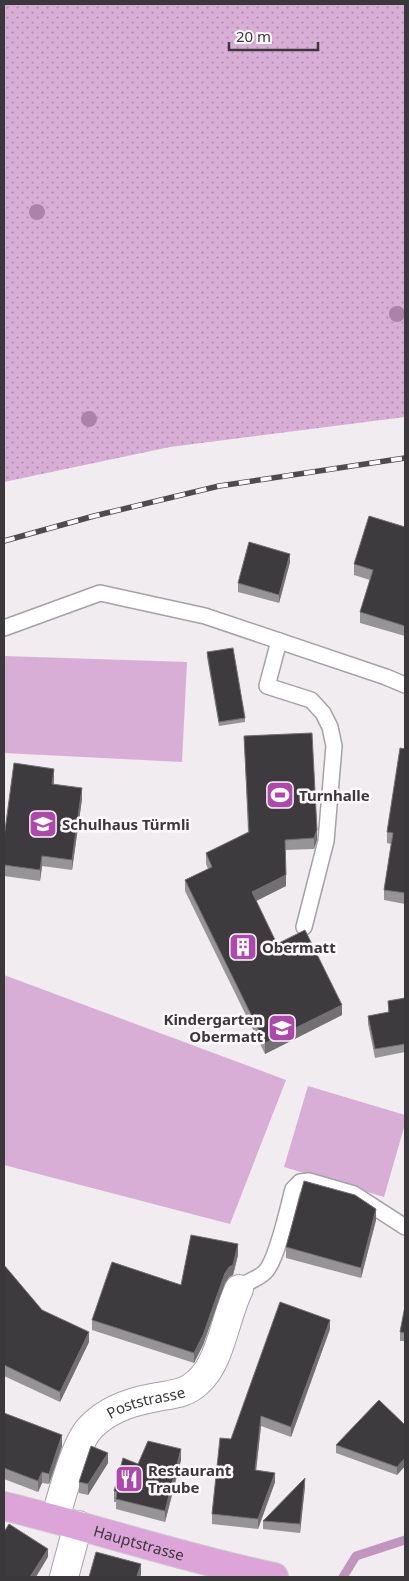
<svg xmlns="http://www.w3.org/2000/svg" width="409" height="1581" font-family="'Noto Sans',sans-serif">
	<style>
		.grass { fill: url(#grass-dots) }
		.green { fill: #d9aed6 }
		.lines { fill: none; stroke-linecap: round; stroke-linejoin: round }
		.stream { stroke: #c295bf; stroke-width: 9 }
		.lane-casing { stroke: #a5a1a5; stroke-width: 18 }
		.street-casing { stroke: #a5a1a5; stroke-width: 30 }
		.secondary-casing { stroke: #a5a1a5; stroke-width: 30 }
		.primary-casing { stroke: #cccbcc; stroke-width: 30 }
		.lane { stroke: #fff; stroke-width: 15 }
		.street { stroke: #fff; stroke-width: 28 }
		.secondary { stroke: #fff; stroke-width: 28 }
		.primary { stroke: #dca4d9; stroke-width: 28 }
		.rail-casing { stroke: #4e4b4e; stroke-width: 5.5 }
		.rail { stroke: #fef9fd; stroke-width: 4; stroke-dasharray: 11; stroke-linecap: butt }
		.tree { fill: #ac82aa }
		.wall { fill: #979497 }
		.shaded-wall { fill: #737073 }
		.building { fill: #3e3b3e; stroke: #737073 }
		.labels { text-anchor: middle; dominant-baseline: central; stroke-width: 5; stroke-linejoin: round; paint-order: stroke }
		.poi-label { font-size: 15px; font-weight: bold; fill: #3a383a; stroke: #fef9fd; text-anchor: start }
		.street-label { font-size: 15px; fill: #3a383a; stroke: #fef9fd }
	</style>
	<defs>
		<pattern id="grass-dots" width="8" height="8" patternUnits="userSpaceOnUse" patternTransform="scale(1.25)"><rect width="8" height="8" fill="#d9aed6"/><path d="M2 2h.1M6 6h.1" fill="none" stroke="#b18faf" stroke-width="1.8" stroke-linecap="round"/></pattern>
	</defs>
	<rect width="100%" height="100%" fill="#f0ecf0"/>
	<polygon class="grass" points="4,4 405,4 405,417 170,447 4,482"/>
	<g class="green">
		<polygon points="4,656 187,662 182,762 4,753"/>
		<polygon points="4,975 286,1080 230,1224 4,1165"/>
		<polygon points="308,1086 405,1115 405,1124 384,1197 284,1167"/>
	</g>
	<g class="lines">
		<polyline class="stream" points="343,1577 356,1556 405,1540"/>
		<defs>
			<g id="lane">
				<polyline points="4,628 100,593 205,616 386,677 405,685"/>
				<polyline points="279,641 267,686 311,700 323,713 330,727 334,746 326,841 304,927"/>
				<path d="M239,1289C246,1281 257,1280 265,1272C277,1260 288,1208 293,1189L300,1182L309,1181L354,1194L405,1227"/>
			</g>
			<g id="street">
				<path id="s1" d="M55,1519C62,1496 75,1442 91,1427C106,1411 131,1402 152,1398C170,1394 185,1395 198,1382C221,1362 225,1317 239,1289"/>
			</g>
			<polyline id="secondary" points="64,1577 78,1525"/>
			<g id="primary">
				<path id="s2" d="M4,1506C94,1528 183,1558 274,1577"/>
			</g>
		</defs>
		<use href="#lane" class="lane-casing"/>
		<use href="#street" class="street-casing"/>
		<use href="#secondary" class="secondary-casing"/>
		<use href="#primary" class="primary-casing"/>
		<use href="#lane" class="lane"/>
		<use href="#street" class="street"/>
		<use href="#secondary" class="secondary"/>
		<use href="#primary" class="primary"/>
		<defs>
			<polyline id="rail" points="4,541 94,516 219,486 405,458"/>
		</defs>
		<use href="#rail" class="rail-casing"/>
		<use href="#rail" class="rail"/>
	</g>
	<g class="tree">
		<circle cx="37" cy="212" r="8"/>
		<circle cx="397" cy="314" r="8"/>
		<circle cx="89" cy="419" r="8"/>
	</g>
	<g class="wall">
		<polygon points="405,527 405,636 360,623 360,612 370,580 354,575 354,564"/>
		<polygon points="290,562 279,603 238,592 238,583"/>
		<polygon points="207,652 245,718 245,722 219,726 207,657"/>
		<polygon points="244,736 317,840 314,849 285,850 286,886 256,901 277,944 342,1015 265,1054 185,891 185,880 208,869 206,864 206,853 248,832"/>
		<polygon points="405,749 405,904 384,900 384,890 391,844 387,843 387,832"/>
		<polygon points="54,780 54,784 82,799 72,870 42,866 40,881 4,876 4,838"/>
		<polygon points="405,998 405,1052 375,1058 368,1024 368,1016 388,1012 388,1001"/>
		<polygon points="376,1220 361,1278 286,1258 286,1247"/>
		<polygon points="238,1255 233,1275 229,1277 225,1283 203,1345 194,1363 92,1330 92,1320 181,1285"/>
		<polygon points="4,1265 42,1310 89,1342 60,1402 4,1376"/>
		<polygon points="405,1306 405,1341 400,1341 400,1332"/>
		<polygon points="330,1329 291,1437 261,1426 256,1470 275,1482 258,1529 212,1524 212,1514 231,1439"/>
		<polygon points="4,1413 62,1446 49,1484 42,1483 38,1492 4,1479"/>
		<polygon points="405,1425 405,1466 397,1475 336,1453 336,1445"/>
		<polygon points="181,1460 165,1522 116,1509 116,1502 114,1502 114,1491 138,1464"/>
		<polygon points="108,1463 88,1495 79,1493 79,1482"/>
		<polygon points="305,1486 300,1533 263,1529 263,1521"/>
	</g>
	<g class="shaded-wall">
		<polygon points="290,554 290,562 279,603 279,595"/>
		<polygon points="54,769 54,780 52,795 52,784"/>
		<polygon points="82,788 82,799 72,870 72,860"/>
		<polygon points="317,830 317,840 314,849 314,838"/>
		<polygon points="42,856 42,866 40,881 40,870"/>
		<polygon points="286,875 286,886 252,903 252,892"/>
		<polygon points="342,1005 342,1015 265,1054 265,1043"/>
		<polygon points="376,1209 376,1220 361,1278 361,1268"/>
		<polygon points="238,1244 238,1255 233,1275 229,1277 225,1283 203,1345 194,1363 194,1353 225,1273"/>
		<polygon points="330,1320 330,1329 291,1437 291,1427"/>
		<polygon points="89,1332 89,1342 60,1402 60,1392"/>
		<polygon points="261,1416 261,1426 255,1480 255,1470"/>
		<polygon points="62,1435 62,1446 49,1484 49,1474"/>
		<polygon points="181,1449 181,1460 165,1522 165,1511"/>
		<polygon points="108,1453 108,1463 88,1495 88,1484"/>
		<polygon points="405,1458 405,1466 397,1475 397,1467"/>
		<polygon points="42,1472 42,1483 38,1492 38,1481"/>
		<polygon points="275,1473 275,1482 258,1529 258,1519"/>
		<polygon points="305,1478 305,1486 300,1533 300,1524"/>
		<polygon points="48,1549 48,1557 36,1577 30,1577"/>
		<polygon points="141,1564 141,1575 140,1577 137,1576"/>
	</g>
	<g class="building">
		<polygon points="369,516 405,527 405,626 360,612 373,570 354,564"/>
		<polygon points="249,542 290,554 279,595 238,583"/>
		<polygon points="233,648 245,718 219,722 207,652"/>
		<polygon points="312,733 317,830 314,838 285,840 286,875 252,892 277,944 305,930 342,1005 265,1043 185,880 212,867 206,853 249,832 244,736"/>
		<polygon points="400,748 405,749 405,893 384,890 393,833 387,832"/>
		<polygon points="14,763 54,769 52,784 82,788 72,860 42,856 40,870 4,865 4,838"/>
		<polygon points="405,998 405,1044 375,1049 368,1016 389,1012 388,1001"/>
		<polygon points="304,1181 355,1195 376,1209 361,1268 286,1247"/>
		<polygon points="191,1235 238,1244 233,1265 229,1267 225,1273 203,1335 194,1353 92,1320 112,1262 181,1285"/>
		<polygon points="4,1265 42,1310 89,1332 60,1392 4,1365"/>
		<polygon points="280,1302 330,1320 291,1427 261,1416 255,1470 275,1473 258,1519 212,1514 220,1438 231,1439"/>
		<polygon points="405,1306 405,1333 400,1332"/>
		<polygon points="379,1400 405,1425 405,1458 397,1467 336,1445"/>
		<polygon points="4,1413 62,1435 49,1474 42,1472 38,1481 4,1468"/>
		<polygon points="148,1441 181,1449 165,1511 116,1499 117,1492 114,1491 123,1458 138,1464"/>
		<polygon points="91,1446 108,1453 88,1484 79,1482"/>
		<polygon points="305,1478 300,1524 263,1521"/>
		<polygon points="9,1524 48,1549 30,1577 4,1577 4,1532"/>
		<polygon points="96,1552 141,1564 137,1576 143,1577 89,1577"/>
	</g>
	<defs>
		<symbol id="stadium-square" viewBox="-11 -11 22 22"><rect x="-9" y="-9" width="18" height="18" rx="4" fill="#af48ac" stroke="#fef9fd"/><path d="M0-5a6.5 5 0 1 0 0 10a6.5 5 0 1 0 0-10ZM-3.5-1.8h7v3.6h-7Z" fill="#fff"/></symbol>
		<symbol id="school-square" viewBox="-11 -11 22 22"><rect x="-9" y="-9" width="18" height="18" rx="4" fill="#af48ac" stroke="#fef9fd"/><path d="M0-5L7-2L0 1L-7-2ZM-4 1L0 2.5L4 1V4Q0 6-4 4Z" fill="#fff"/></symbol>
		<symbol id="building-square" viewBox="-11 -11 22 22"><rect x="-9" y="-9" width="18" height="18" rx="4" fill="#af48ac" stroke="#fef9fd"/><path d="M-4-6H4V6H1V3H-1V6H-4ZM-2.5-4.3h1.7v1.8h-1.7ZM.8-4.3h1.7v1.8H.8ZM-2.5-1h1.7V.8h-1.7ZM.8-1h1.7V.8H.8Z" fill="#fff"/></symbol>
		<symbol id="restaurant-square" viewBox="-11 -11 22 22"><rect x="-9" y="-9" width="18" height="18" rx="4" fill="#af48ac" stroke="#fef9fd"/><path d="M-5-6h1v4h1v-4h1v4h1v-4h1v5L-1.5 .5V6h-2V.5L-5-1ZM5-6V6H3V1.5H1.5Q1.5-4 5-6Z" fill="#fff"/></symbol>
	</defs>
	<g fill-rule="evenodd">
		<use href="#stadium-square" x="264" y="779" width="32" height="32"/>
		<use href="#school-square" x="27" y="808" width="32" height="32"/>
		<use href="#building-square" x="227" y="931" width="32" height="32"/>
		<use href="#school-square" x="266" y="1012" width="32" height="32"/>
		<use href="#restaurant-square" x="113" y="1463" width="32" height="32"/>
	</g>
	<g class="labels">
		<g class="poi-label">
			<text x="299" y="795">Turnhalle</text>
			<text x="62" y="824">Schulhaus Türmli</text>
			<text x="262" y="947">Obermatt</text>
			<text x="263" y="1019" text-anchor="end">Kindergarten<tspan x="263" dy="17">Obermatt</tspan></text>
			<text x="148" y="1470">Restaurant<tspan x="148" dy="17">Traube</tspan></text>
		</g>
		<g class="street-label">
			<text stroke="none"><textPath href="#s1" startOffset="161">Poststrasse</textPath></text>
			<text stroke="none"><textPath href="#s2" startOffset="140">Hauptstrasse</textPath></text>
		</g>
	</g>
	<rect width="409" height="1581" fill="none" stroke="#3a383a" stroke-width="10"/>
	<path d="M229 42v8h89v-8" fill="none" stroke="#3a383a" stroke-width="2.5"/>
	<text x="236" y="42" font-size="15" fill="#3a383a" stroke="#fef9fd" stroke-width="4" paint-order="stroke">20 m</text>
</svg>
